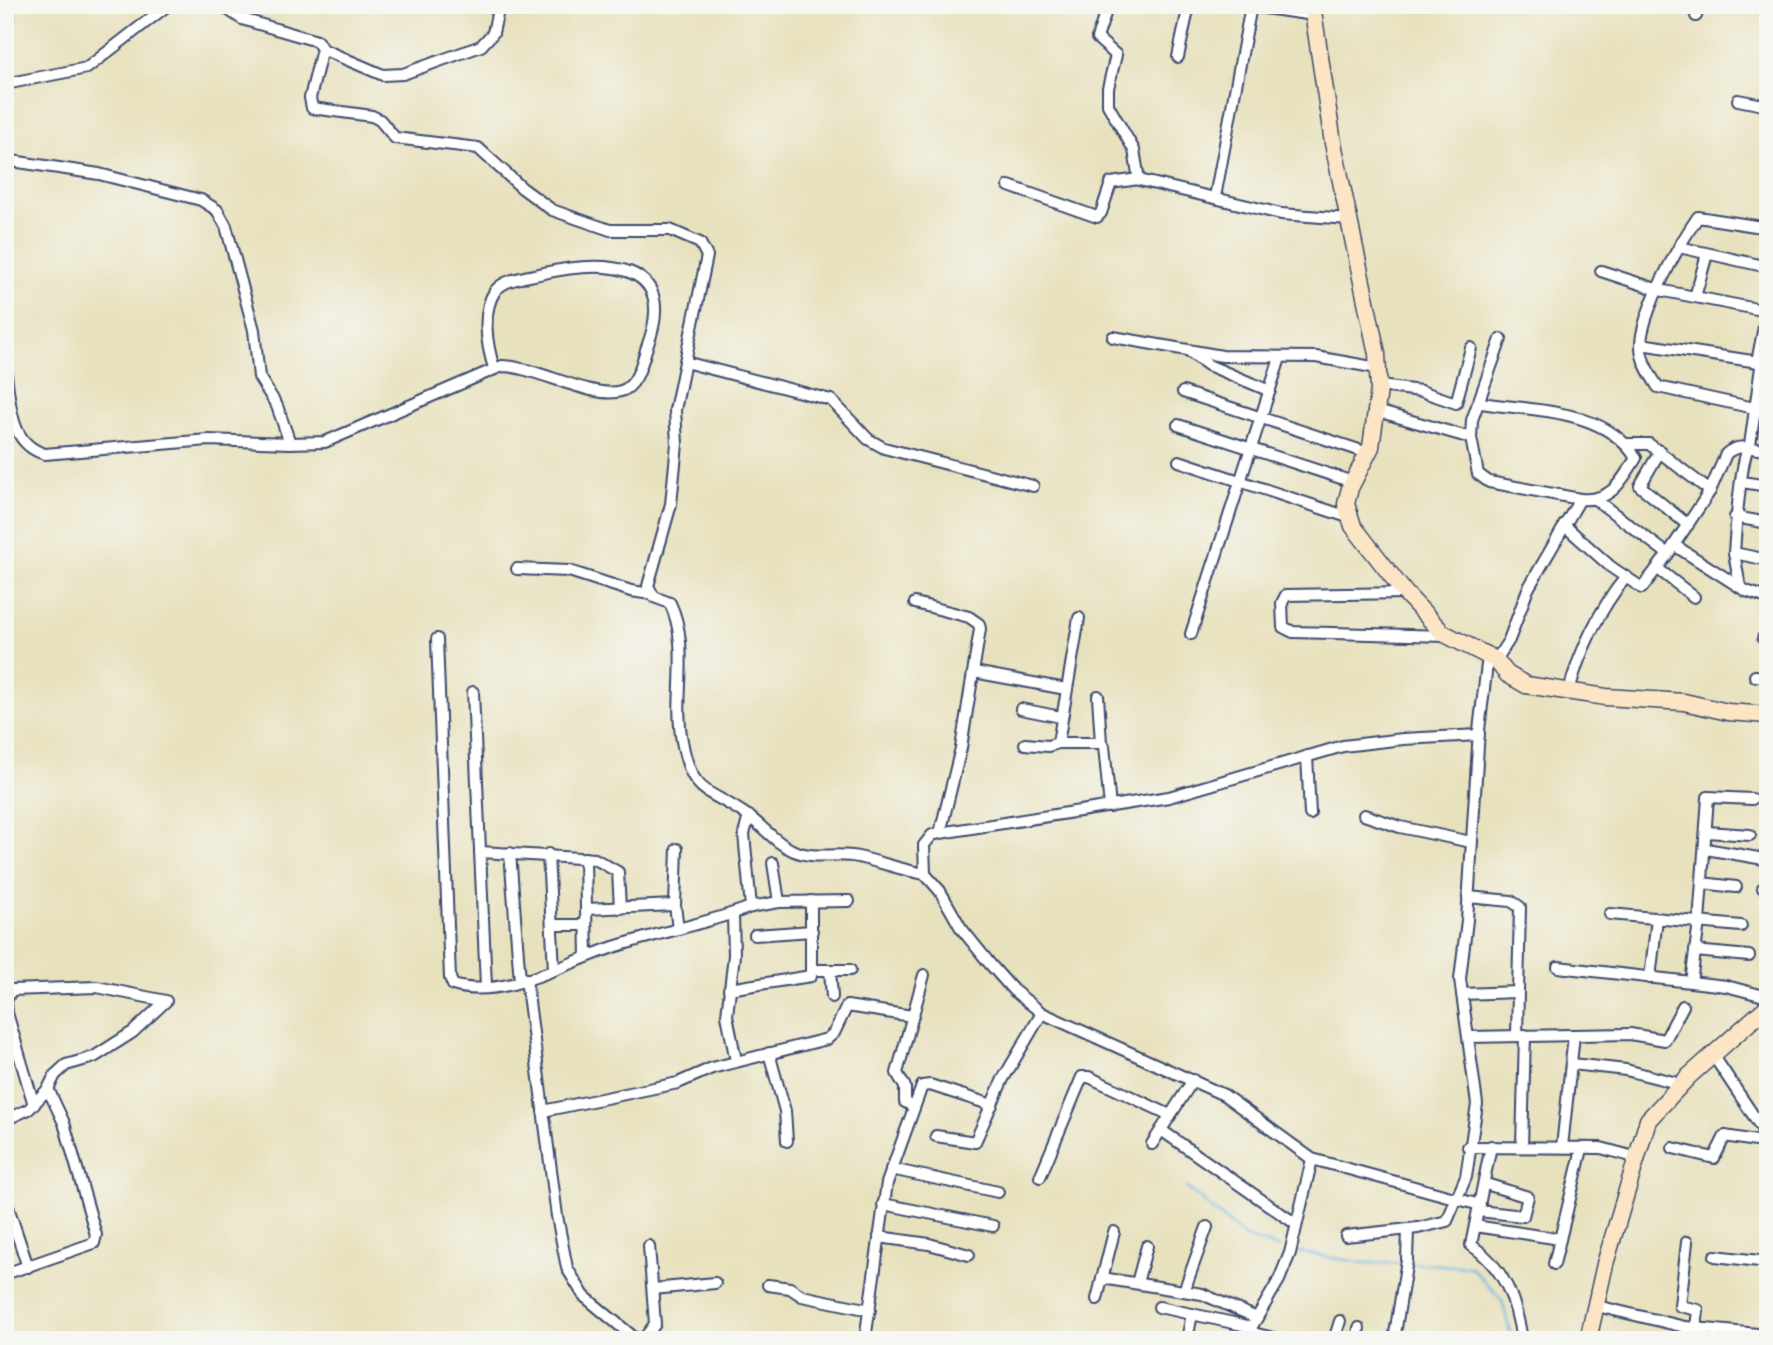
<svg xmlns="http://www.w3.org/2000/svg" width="1773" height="1345" font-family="'Old Standard TT',serif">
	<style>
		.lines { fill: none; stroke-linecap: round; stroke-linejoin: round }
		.stream { stroke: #62b3dd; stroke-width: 2.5 }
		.street-casing { stroke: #3a4a6c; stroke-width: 14 }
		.secondary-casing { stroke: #3a4a6c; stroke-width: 19 }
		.street { stroke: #fff; stroke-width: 10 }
		.secondary { stroke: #fce5c4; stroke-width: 16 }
	</style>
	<rect width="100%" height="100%" fill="#f6f6f2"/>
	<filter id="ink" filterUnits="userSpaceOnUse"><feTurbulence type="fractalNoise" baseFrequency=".0143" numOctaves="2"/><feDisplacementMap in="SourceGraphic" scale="14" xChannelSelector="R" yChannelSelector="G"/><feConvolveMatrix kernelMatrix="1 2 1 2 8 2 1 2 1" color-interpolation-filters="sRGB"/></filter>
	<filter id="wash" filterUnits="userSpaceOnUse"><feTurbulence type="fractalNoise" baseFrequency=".00686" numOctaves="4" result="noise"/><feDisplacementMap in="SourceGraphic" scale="28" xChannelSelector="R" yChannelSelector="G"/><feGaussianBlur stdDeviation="1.57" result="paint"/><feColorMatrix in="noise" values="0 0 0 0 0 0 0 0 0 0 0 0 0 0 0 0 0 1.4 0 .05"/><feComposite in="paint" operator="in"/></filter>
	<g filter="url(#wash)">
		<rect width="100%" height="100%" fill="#e8e1bd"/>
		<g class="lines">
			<g class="stream">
				<polyline points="1186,1187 1245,1237 1280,1248"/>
				<polyline points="1297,1252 1364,1263 1398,1263"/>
				<polyline points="1411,1263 1471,1267 1502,1300 1512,1340"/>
			</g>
		</g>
	</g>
	<g filter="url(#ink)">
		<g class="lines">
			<defs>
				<g id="street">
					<path d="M221,5L242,19L317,41L322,49L310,98L312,108L372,116L380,120L395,138L478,148L522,188L552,210L610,230H670L700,243L707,256L675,410L677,444L671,504L648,586L654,597L670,603C691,647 673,696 682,741C692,797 709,788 748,816C764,827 775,843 794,851C816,860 836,852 858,857C881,862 901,870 925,874L940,891L961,928L990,964L1013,990L1042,1013L1224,1095L1312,1159L1480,1205"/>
					<polyline points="1108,5 1097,38 1116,55 1108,88 1108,105 1134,150 1139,180 1281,214 1349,219"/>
					<polyline points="1243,5 1314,15"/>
					<polyline points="1696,16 1699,5"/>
					<polyline points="8,19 9,5"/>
					<polyline points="322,49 383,75 403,74 481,46 493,33 499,5"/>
					<polyline points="1178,57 1189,5"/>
					<polyline points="5,84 87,68 168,5"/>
					<polyline points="1738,100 1768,106"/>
					<path d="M5,160L99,174L201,200L217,210L226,226L254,330L259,377L277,406L290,443L325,442L502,366C535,366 593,400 621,391C638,386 642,361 647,347C681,258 601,260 539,274C526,277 504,279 495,291C481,312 487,346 494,368"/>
					<polyline points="1009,186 1097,217 1101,213 1111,183 1138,179"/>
					<polyline points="1215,197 1251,6"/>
					<path d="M1768,228L1698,217C1679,244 1640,314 1641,347C1641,361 1651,376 1658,387L1768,411"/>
					<polyline points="1679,247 1768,267"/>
					<polyline points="1601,271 1659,290 1767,311"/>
					<polyline points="1695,297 1707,254"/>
					<path d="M1768,306L1758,357L1761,367L1750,445C1741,453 1735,536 1734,553L1768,560"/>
					<polyline points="1113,337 1222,356 1316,357 1378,368"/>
					<polyline points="1501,339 1472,420 1471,438 1478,474 1489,482 1580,499"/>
					<polyline points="1641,344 1765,363"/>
					<polyline points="1191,353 1208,365 1270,391"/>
					<polyline points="685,362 831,400 868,439 884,448 1033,486"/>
					<path d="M5,369C11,401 8,444 45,454L208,440L290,443"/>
					<polyline points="1379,386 1421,391 1456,403 1471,348"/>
					<polyline points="1183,392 1368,453"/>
					<path d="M1481,403C1532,411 1605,408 1636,458C1621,482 1611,502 1580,499L1528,589L1509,640L1496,660"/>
					<polyline points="1377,411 1471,438"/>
					<polyline points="1178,425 1353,482"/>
					<polyline points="1625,444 1649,444 1710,491"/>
					<polyline points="1660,451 1640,486 1688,525"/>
					<polyline points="1179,461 1348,517"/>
					<polyline points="1742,482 1768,486"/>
					<polyline points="1735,517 1768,523"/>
					<polyline points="1564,525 1611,567 1642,588 1668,554 1596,500"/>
					<polyline points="1674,545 1746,591 1768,598"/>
					<polyline points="1734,553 1740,587"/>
					<path d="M1668,554L1710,491L1726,454C1737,443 1753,448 1768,451"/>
					<polyline points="517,569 569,571 631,591 651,594"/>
					<polyline points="1658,569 1694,597"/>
					<polyline points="1405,593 1286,595 1282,603 1283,627 1293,632 1447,636"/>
					<polyline points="915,603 969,617 979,624 980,629 961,748 940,833"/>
					<polyline points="1079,618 1058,743 1101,743 1104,746 1110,807"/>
					<polyline points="1191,634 1280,358"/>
					<polyline points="1763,638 1768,639"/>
					<path d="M437,639L450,978L453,985C504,1001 570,960 617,946C662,932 708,923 751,907L744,834L749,816"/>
					<polyline points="974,672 1066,689"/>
					<polyline points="1755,676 1768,677"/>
					<path d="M1569,691C1579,652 1600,608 1626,577"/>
					<polyline points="473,692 486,986"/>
					<polyline points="1098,696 1101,743"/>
					<polyline points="1021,709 1061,717"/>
					<polyline points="1025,744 1048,746 1058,743"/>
					<polyline points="1307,756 1310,814"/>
					<polyline points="1364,815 1400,827 1471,842"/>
					<polyline points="1707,832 1750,835"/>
					<polyline points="677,849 675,905 678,929"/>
					<polyline points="1706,849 1764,859"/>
					<polyline points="480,852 595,859 618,872 620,908"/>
					<polyline points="510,853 520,981"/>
					<polyline points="548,854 554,970"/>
					<polyline points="585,858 587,957"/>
					<polyline points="773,863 779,902"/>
					<polyline points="925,874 924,845 932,835 940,833 1169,797 1343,746 1403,739 1479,735"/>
					<polyline points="1702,883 1736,887"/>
					<polyline points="1763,888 1768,888"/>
					<polyline points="1468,897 1511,901 1520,907 1517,1035"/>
					<polyline points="751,907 779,902 849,901"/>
					<polyline points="586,909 675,905"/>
					<polyline points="733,914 734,955 727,1015 736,1061"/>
					<polyline points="1610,914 1741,926"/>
					<polyline points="552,925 586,925"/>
					<polyline points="755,935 812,931"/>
					<polyline points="1695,951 1749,956"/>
					<polyline points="1558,967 1726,986 1768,997"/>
					<polyline points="812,970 850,970"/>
					<polyline points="830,970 832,997"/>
					<polyline points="1650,978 1657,918"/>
					<polyline points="526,979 557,1216 567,1268 584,1296 637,1340"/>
					<polyline points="1691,982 1699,922 1708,797 1752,799"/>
					<polyline points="729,989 811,976 811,901"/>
					<polyline points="1462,994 1518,992"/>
					<polyline points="1469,1037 1630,1034 1665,1040 1683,1006"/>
					<polyline points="769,1053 785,1111 787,1141"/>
					<polyline points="1572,1064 1626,1070 1681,1084"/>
					<polyline points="34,1105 7,1013 6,1001 11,990 97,987 166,1001 133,1032 94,1057 66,1065 55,1075 48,1089"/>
					<polyline points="914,1107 905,1102 905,1087 897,1073 924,975"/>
					<polyline points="543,1111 678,1083 712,1068 827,1039 834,1033 847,1006 912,1016"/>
					<polyline points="5,1120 29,1109 48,1089 64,1123 96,1235 94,1243 5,1274"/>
					<polyline points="1161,1130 1296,1224"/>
					<polyline points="936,1136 975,1142 1003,1079 1042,1013"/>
					<polyline points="1152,1144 1193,1080"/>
					<path d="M1491,1146L1471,1245C1505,1268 1516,1301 1522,1340"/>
					<polyline points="1522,1146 1525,1035"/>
					<polyline points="1468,1147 1601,1148 1638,1158"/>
					<polyline points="1562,1147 1574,1035"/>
					<polyline points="1673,1148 1714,1158 1725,1136 1768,1143 1763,1130 1713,1055"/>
					<polyline points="891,1169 998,1192"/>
					<polyline points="1040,1177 1082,1077 1089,1077 1170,1115"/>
					<polyline points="5,1198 28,1267"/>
					<polyline points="883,1204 993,1226"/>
					<polyline points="1479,1211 1523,1216 1528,1197 1486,1184"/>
					<polyline points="1475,1226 1560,1239"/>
					<polyline points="1346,1236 1418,1228 1447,1221 1466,1177 1477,1104 1460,979 1467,920 1479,730 1488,656"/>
					<polyline points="879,1237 929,1244 969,1255"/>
					<polyline points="1687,1242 1680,1306 1698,1310 1696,1328"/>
					<polyline points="1715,1256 1768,1262"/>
					<polyline points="1554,1264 1582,1149"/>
					<polyline points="1102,1278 1202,1294 1257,1318"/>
					<polyline points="1137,1283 1147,1246"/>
					<polyline points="768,1285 790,1288 802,1296 870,1310"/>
					<polyline points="1768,1285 1768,1290"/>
					<polyline points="653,1289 715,1283"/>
					<polyline points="1184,1291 1207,1227"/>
					<polyline points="1097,1299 1114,1232"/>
					<polyline points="1597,1306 1685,1327 1768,1335"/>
					<polyline points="1159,1307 1252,1327"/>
					<polyline points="1249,1332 1281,1340"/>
					<polyline points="643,1340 655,1324 649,1246"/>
					<polyline points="865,1340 887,1183 922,1086 930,1085 992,1105"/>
					<polyline points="1187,1340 1192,1314"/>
					<polyline points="1244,1340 1279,1280 1290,1253 1312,1159"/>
					<polyline points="1334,1340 1340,1321"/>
					<polyline points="1357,1340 1359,1328"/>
					<polyline points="1394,1340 1407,1260 1408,1229"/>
				</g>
				<g id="secondary">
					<polyline points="1312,5 1333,143 1377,354 1379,390 1371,447 1350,488 1346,504 1353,526 1405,593 1443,633 1496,660 1507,674 1526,685 1606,697 1684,702 1728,712 1768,715"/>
					<polyline points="1588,1340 1605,1264 1648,1120 1688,1077 1768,1006"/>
				</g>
			</defs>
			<use href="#street" class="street-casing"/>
			<use href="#secondary" class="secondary-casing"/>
			<use href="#street" class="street"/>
			<use href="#secondary" class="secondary"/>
		</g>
	</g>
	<rect width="1773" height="1345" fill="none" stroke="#f6f6f2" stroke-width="28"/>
</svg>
